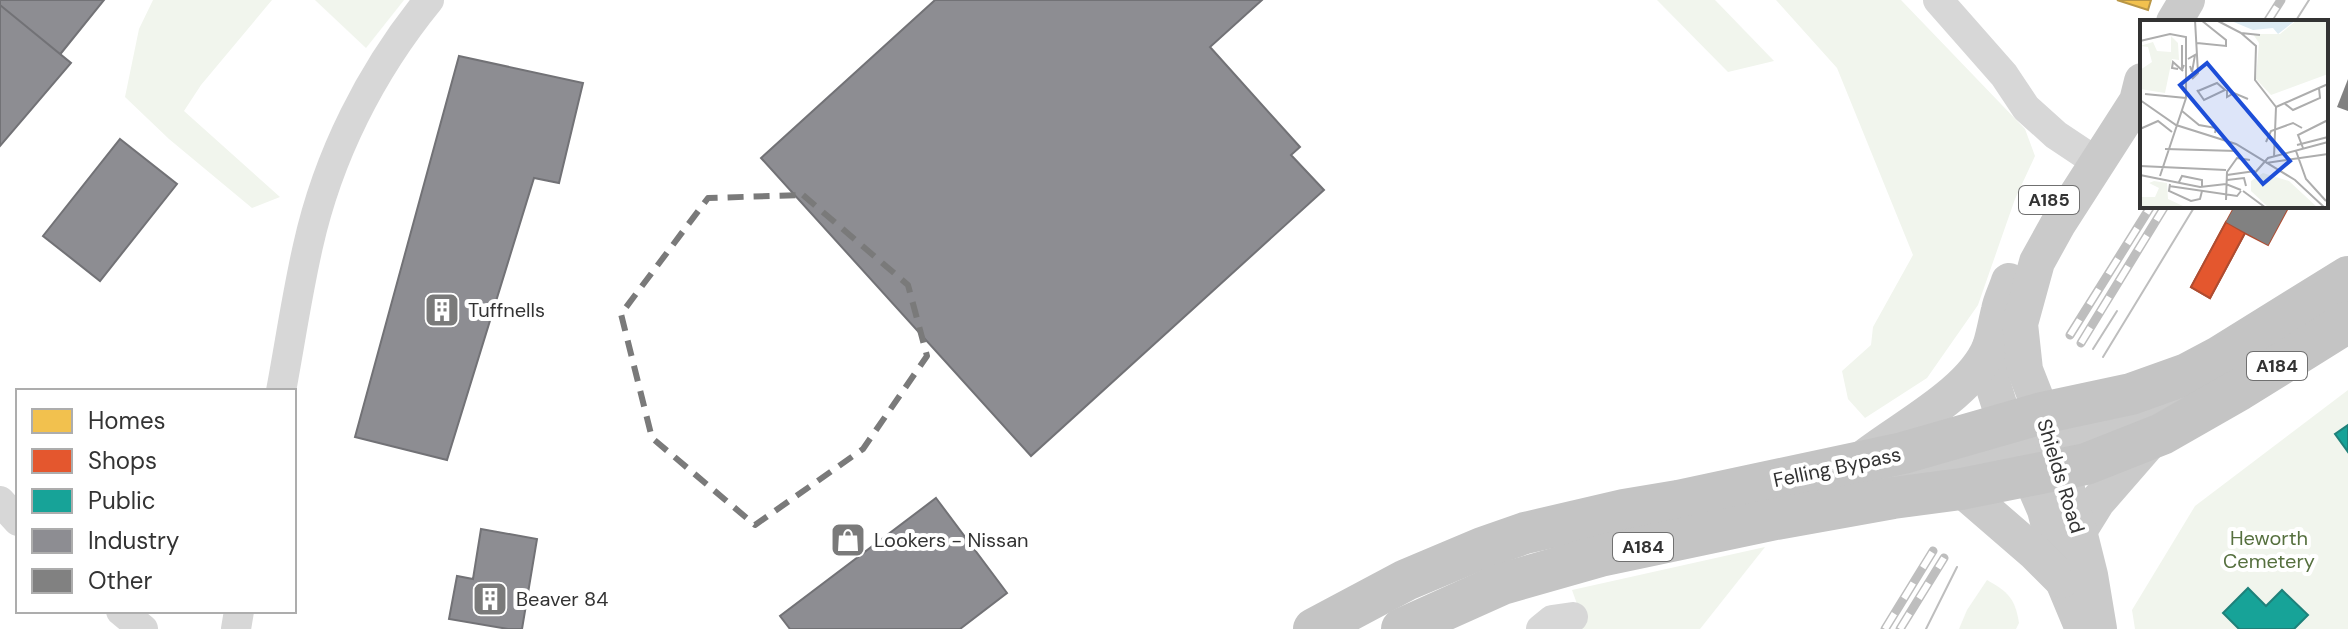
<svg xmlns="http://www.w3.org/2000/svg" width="2348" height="629" font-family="'DM Sans',sans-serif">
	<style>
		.green { fill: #f1f5ed }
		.homes { fill: #f2c14e; stroke: #b99646; stroke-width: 2 }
		.shops { fill: #e4572e; stroke: #af4c30; stroke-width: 2 }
		.public { fill: #17a398; stroke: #1f817a; stroke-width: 2 }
		.industry { fill: #8d8d92; stroke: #727276; stroke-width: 2 }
		.building { fill: #818181 }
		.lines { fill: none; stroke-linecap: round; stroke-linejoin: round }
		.minor { stroke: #d7d7d7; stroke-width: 30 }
		.major { stroke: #cacaca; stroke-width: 36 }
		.highway { stroke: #c4c4c4; stroke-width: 42 }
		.tram { stroke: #bebebe; stroke-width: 2 }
		.rail-casing { stroke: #bebebe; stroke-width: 9 }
		.rail { stroke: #fff; stroke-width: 6; stroke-dasharray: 18; stroke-linecap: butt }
		.marked { fill: none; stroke: #7a7a7a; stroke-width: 6; stroke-dasharray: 16 10; stroke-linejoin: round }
		.labels { text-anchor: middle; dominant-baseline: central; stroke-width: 8; stroke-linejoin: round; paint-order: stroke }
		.shield { fill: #fff; stroke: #707070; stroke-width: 2 }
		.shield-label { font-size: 18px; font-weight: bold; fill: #333 }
		.poi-label { font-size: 20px; fill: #333; stroke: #fff; text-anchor: start }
		.street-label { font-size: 20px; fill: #333; stroke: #fff }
		.park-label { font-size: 20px; fill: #56703f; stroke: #fff }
		.inset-road { fill: none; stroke: #adadad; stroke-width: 2 }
		.view { fill: #1d4ed8; fill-opacity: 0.15; stroke: #1d4ed8; stroke-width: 4 }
		.inset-edge { fill: none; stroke: #333; stroke-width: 4 }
	</style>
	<rect width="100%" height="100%" fill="#fff"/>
	<g class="green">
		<polygon points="153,0 272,0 201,85 184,111 280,197 252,208 169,139 125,97 139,29"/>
		<polygon points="315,0 404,0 366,48"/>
		<polygon points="1657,0 1715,0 1774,61 1728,72"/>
		<polygon points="1776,0 1901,0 2025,129 2035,156 2015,199 1978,305 1927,378 1865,418 1848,399 1842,371 1871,345 1873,327 1913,255 1837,68"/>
		<polygon points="2348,390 2348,629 2135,629 2132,610 2195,506"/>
		<polygon points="1765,547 1700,629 1567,629 1585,626 1572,590"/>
		<path d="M1987,580C2008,592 2015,598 2019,623L2016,629H1959L1967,610Z"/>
	</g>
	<polygon class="homes" points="2117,0 2151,0 2148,10"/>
	<g class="shops">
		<polygon points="2235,206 2289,206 2268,245 2245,233 2210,298 2191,287"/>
		<polygon points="2226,222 2245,233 2210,298 2191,287"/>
	</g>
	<g class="public">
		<polygon points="2348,425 2348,452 2335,434"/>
		<polygon points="2248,588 2266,606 2282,590 2308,615 2294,629 2239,629 2223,613"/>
	</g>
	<g class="industry">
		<polygon points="0,0 104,0 58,57 0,10"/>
		<polygon points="935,0 1262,0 1210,47 1300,147 1291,155 1324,190 1031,456 761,158"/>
		<polygon points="0,5 71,63 0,146"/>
		<polygon points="459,56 583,83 559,183 534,178 447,460 355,437"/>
		<polygon points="120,139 177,184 100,281 43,236"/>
		<polygon points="936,498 1007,593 960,629 790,629 780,616"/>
		<polygon points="481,529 537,539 522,629 508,629 449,619 457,576 473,579"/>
	</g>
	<g class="building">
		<polygon points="2348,79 2348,111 2337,107"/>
		<polygon points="2235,206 2289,206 2268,245 2226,222"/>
	</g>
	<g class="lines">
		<g class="minor">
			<polyline points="1938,0 2004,75 2026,108 2056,135 2098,163"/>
			<path d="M281,391C290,343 297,294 308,246C328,156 371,71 429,0"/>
			<polyline points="0,501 18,521"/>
			<polyline points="121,611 143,629"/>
			<polyline points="236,629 239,611"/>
			<polyline points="1541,629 1552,620 1573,617"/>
		</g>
		<g class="major">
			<polyline points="2174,22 2187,0"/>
			<polyline points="1990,347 1993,385 1999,404 2045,510 2063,581 2083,629"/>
			<polyline points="2031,442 2046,445 2054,444 2157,414 2203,410"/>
			<path d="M1861,460C1899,429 1971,394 1990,347C1994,335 1996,322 1999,310C2001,300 2006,291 2009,281"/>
			<path d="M1888,475C1925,468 2009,447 2043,457"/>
			<polyline points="1961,489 2034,552 2062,580"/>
			<polyline points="2079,531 2097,502 2151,440"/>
			<polyline points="2099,629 2090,575 2079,531 2054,444 2025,370 2020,324 2037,262 2058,224 2137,101 2142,81"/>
		</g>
		<g class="highway">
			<polyline points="1314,629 1406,580 1482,548 1525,533 1624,510 1678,501 1903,453 2042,413 2131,394 2187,374 2219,357 2348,277"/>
			<polyline points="1402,629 1502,584 1600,556 1776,519 1893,498 1961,489 2086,464 2162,434 2239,390 2348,322"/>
		</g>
		<g class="tram">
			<polyline points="2295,22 2309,0"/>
			<polyline points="2093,349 2117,311"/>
			<polyline points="2103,357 2195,206"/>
			<polyline points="1926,629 1957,567"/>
		</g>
		<defs>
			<g id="rail">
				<polyline points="2267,22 2281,0"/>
				<polyline points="2070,335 2151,206"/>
				<polyline points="2081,343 2165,206"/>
				<polyline points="1885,629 1933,551"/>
				<polyline points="1900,629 1944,558"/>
			</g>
		</defs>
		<use href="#rail" class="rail-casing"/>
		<use href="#rail" class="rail"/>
	</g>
	<path class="marked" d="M803,195L908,285L927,356L863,449L755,525L652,438L621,314L708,198Z"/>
	<defs>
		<symbol id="building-square" viewBox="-11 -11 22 22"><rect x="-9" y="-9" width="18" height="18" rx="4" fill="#7a7a7a" stroke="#fff"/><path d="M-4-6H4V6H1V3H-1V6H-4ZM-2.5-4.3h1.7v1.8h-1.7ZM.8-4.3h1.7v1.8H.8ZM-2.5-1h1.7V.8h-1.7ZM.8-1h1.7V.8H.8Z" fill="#fff"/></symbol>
		<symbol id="shop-square" viewBox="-11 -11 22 22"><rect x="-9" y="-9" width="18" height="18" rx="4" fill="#7a7a7a" stroke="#fff"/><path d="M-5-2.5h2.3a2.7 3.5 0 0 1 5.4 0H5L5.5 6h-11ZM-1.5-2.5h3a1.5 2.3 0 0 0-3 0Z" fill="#fff"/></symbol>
	</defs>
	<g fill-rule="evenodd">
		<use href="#building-square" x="422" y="290" width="40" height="40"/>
		<use href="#shop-square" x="828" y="520" width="40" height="40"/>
		<use href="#building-square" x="470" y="579" width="40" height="40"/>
	</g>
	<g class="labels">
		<g class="shield">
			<rect x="2019" y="186" width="60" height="28" rx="6"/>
			<rect x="2247" y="352" width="60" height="28" rx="6"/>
			<rect x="1613" y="533" width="60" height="28" rx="6"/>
		</g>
		<g class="shield-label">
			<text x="2049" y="200">A185</text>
			<text x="2277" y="366">A184</text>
			<text x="1643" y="547">A184</text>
		</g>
		<g class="poi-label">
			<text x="468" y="310">Tuffnells</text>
			<text x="874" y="540">Lookers - Nissan</text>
			<text x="516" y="599">Beaver 84</text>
		</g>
		<g class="street-label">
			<text transform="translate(1837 467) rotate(-12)">Felling Bypass</text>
			<text transform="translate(2061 476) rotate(73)">Shields Road</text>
		</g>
		<g class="park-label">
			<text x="2269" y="538">Heworth<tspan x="2269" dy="23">Cemetery</tspan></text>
		</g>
	</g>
	<g transform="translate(2140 20)">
		<rect width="188" height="188" fill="#fff"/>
		<path d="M157,0H188V54L131,75L116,59L119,23L113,14H140ZM31,16L38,23L39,40L32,39L25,73L0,69V50L12,42L8,27L0,26L13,22L17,31L31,32ZM123,153L149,161L178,188H129L111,171V161ZM14,161L27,163L28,179L43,186L0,188V177H15L19,168L9,163Z" fill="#f1f5ed"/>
		<path d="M89,0H156L138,14L133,8L113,10Z" fill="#ddebf3"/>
		<path class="inset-road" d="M76,0L101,13L120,15M101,13L116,26L115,60L136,87L134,137M0,21L30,14L46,17V78L20,156M57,23L86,26V20L61,0M42,25V50L44,45M48,39L55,35L52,52L50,46M38,49L32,48L33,42L43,51M52,59L58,53L55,0M57,70L64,80L85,70L77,63L58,71M87,70V77L94,73L108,79M5,74L46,78M0,80L36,105L96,124L155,160L185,188M144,83L153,90L180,78L179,68M136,87L188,64M42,91L59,105L76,108L75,113M0,109L18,101L32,112M126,122L131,111L153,103L162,108M157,125L188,117M163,128L158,115L188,100M25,129L97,131M156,131L166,159L186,181M126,143L188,134M0,146L86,150M0,155L60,167L86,164L101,170M87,155L115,151M113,155L128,138L188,122M87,160L104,158L106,166M39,162L42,156L62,160V167M30,164L29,171L51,181L60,179L62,171M29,166L97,176L101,171M103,171L126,188M86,180L87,152L97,138L110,140"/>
		<path class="view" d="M67,43L150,141L123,164L40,65Z"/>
		<rect width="188" height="188" class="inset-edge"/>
	</g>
	<rect x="16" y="389" width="280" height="224" fill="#ffffff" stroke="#adadad" stroke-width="2"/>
	<rect x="32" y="409" width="40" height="24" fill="#f2c14e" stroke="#adadad" stroke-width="2"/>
	<text x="88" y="429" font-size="24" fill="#333333">Homes</text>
	<rect x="32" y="449" width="40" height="24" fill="#e4572e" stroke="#adadad" stroke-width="2"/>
	<text x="88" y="469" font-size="24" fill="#333333">Shops</text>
	<rect x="32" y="489" width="40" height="24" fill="#17a398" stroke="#adadad" stroke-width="2"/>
	<text x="88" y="509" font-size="24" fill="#333333">Public</text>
	<rect x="32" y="529" width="40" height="24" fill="#8d8d92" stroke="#adadad" stroke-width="2"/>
	<text x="88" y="549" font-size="24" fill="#333333">Industry</text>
	<rect x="32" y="569" width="40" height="24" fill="#818181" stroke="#adadad" stroke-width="2"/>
	<text x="88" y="589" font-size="24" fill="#333333">Other</text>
</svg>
